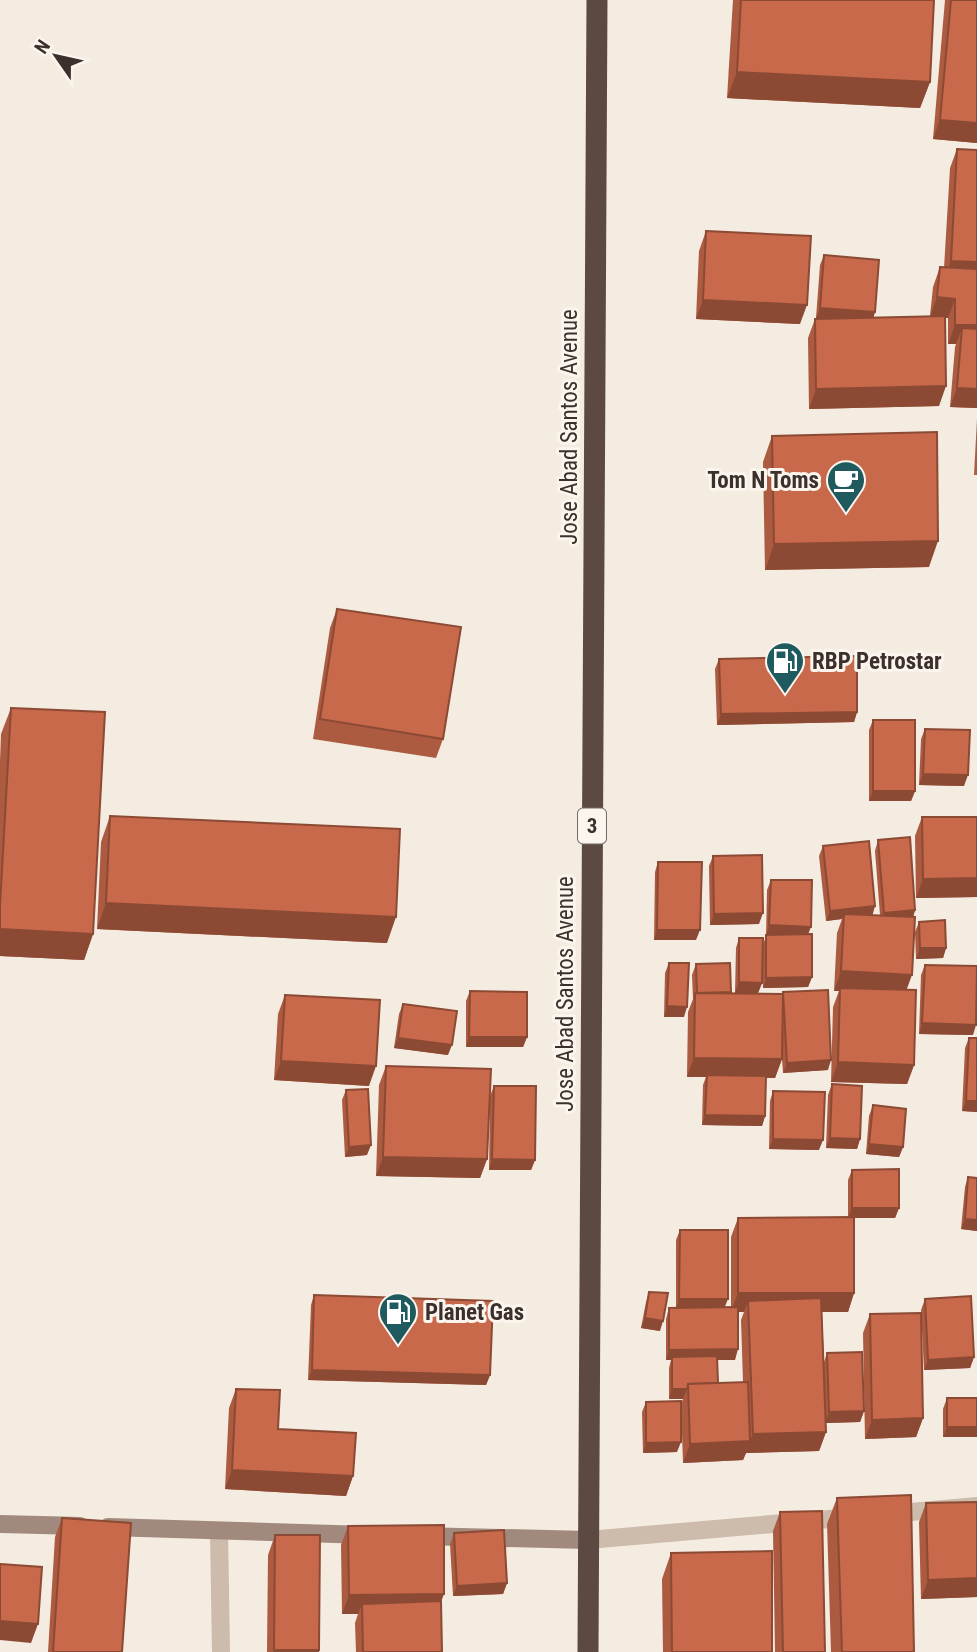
<svg xmlns="http://www.w3.org/2000/svg" width="977" height="1652" font-family="'Roboto Condensed',sans-serif">
	<style>
		.lines { fill: none; stroke-linecap: round; stroke-linejoin: round }
		.street { stroke: #cdbbac; stroke-width: 18 }
		.secondary { stroke: #a18a7d; stroke-width: 18 }
		.highway { stroke: #5c4a42; stroke-width: 21 }
		.wall { fill: #ac5a40; fill-rule: evenodd }
		.shaded-wall { fill: #8c4a34 }
		.building { fill: #c8694b; stroke: #8c4a34; stroke-width: 2 }
		.labels { text-anchor: middle; dominant-baseline: central; stroke-width: 6; stroke-linejoin: round; paint-order: stroke }
		.shield { fill: #fbf5ee; stroke: #756b66; stroke-width: 2 }
		.shield-label { font-size: 21px; font-weight: bold; fill: #3b302b }
		.street-label { font-size: 23px; fill: #3b302b; stroke: #fbf5ee }
		.poi-label { font-size: 23px; font-weight: bold; fill: #3b302b; stroke: #fbf5ee; text-anchor: start }
	</style>
	<rect width="100%" height="100%" fill="#f4ebe1"/>
	<g class="lines">
		<g class="street">
			<polyline points="888,1514 977,1506"/>
			<polyline points="219,1531 221,1652"/>
			<polyline points="588,1540 853,1517"/>
		</g>
		<g class="secondary">
			<polyline points="0,1524 80,1526"/>
			<polyline points="108,1527 367,1535"/>
			<polyline points="420,1536 588,1540"/>
		</g>
		<polyline class="highway" points="588,1652 597,0"/>
	</g>
	<g class="wall">
		<polygon points="733,0 934,0 930,82 920,108 727,98"/>
		<polygon points="945,0 977,0 977,143 933,139"/>
		<polygon points="957,149 977,150 977,408 950,407 955,347 956,344 948,344 948,318 945,318 939,406 809,409 808,338 815,319 823,319 816,318 820,265 824,255 875,312 873,318 930,316 933,287 940,267 944,268 950,168"/>
		<polygon points="706,231 800,324 696,319 699,251"/>
		<polygon points="977,419 977,475 974,475"/>
		<polygon points="772,436 929,567 765,570 763,462"/>
		<polygon points="337,609 443,739 436,758 313,739 330,628"/>
		<polygon points="719,659 857,712 854,722 717,725 715,669"/>
		<polygon points="11,708 93,934 84,960 0,956 0,761 1,734"/>
		<polygon points="873,720 915,791 911,801 869,801 869,730"/>
		<polygon points="925,729 964,786 919,785 921,739"/>
		<polygon points="110,816 387,943 97,929 101,842"/>
		<polygon points="922,817 977,817 977,897 916,898 915,836"/>
		<polygon points="878,840 915,910 913,917 906,990 914,1065 907,1084 831,1082 833,1007 839,991 834,991 837,933 842,919 826,921 819,856 823,846 872,915 880,915 875,851"/>
		<polygon points="713,856 759,924 710,925 709,866"/>
		<polygon points="658,862 696,940 654,940 655,872"/>
		<polygon points="771,880 808,934 812,977 808,987 763,988 762,959 762,983 758,993 735,993 736,948 739,938 763,945 766,936 767,890"/>
		<polygon points="919,922 946,948 943,958 916,959 915,932"/>
		<polygon points="669,963 684,1017 664,1017 665,973"/>
		<polygon points="696,964 730,993 782,994 828,1070 783,1073 782,1059 775,1078 766,1078 765,1116 762,1126 702,1125 703,1085 706,1077 687,1077 688,1012 693,999 692,975"/>
		<polygon points="925,965 973,1035 919,1034 921,975"/>
		<polygon points="470,991 527,1037 523,1047 466,1047 466,1001"/>
		<polygon points="285,995 369,1086 274,1080 278,1014"/>
		<polygon points="403,1004 448,1055 394,1048 399,1014"/>
		<polygon points="969,1038 977,1038 977,1112 962,1111 965,1048"/>
		<polygon points="386,1066 490,1096 494,1086 535,1160 531,1170 489,1170 490,1104 487,1159 480,1178 376,1176 379,1085"/>
		<polygon points="832,1084 860,1139 857,1149 826,1148 828,1095"/>
		<polygon points="346,1090 367,1155 345,1157 342,1100"/>
		<polygon points="773,1091 819,1150 769,1149 770,1101"/>
		<polygon points="873,1105 903,1147 899,1157 866,1154 869,1116"/>
		<path d="M852,1170L899,1208L895,1218H854V1293L848,1312H822L824,1362L827,1353L864,1411L860,1422L826,1423V1432L819,1451L746,1453L743,1460L683,1463L681,1404L683,1399H669V1368L671,1360H666V1319L669,1308H676V1240L680,1230L724,1308L731,1307V1237L738,1218L848,1217V1180ZM738,1312H744L741,1320L743,1382L718,1383L717,1360H735Z"/>
		<polygon points="968,1177 977,1178 977,1231 961,1229 965,1187"/>
		<polygon points="649,1292 660,1331 641,1328 646,1302"/>
		<polygon points="314,1295 490,1375 486,1385 308,1380 311,1305"/>
		<polygon points="925,1299 974,1357 970,1368 924,1370 921,1310"/>
		<polygon points="870,1314 923,1418 916,1437 865,1439 863,1333"/>
		<polygon points="236,1389 278,1429 353,1476 346,1496 225,1489 229,1408"/>
		<polygon points="947,1398 977,1398 977,1437 943,1437 943,1409"/>
		<polygon points="646,1402 677,1452 643,1453 642,1412"/>
		<polygon points="837,1498 914,1652 831,1652 827,1524"/>
		<polygon points="977,1502 977,1597 921,1599 919,1522 926,1503"/>
		<polygon points="780,1512 825,1652 775,1652 773,1531"/>
		<polygon points="62,1518 122,1652 48,1652 55,1537"/>
		<polygon points="348,1526 441,1601 442,1652 356,1652 355,1623 358,1614 342,1614 341,1545"/>
		<polygon points="454,1533 507,1583 503,1594 453,1596 450,1544"/>
		<polygon points="275,1535 319,1650 319,1652 267,1652 268,1555"/>
		<polygon points="671,1553 772,1652 663,1652 662,1579"/>
	</g>
	<g class="shaded-wall">
		<polygon points="737,72 930,82 920,108 727,98"/>
		<polygon points="940,120 977,123 977,143 933,139"/>
		<polygon points="951,261 977,262 977,281 944,280"/>
		<polygon points="937,297 955,299 948,318 930,317"/>
		<polygon points="703,300 807,305 800,324 696,319"/>
		<polygon points="820,308 875,312 872,322 816,318"/>
		<polygon points="955,325 977,325 977,345 962,328 956,344 948,344"/>
		<polygon points="946,386 939,406 809,409 816,389"/>
		<polygon points="957,388 977,389 977,408 950,407"/>
		<polygon points="938,541 929,567 765,570 774,544"/>
		<polygon points="857,712 854,722 717,725 721,714"/>
		<polygon points="923,774 968,775 964,786 919,785"/>
		<polygon points="873,791 915,791 911,801 869,801"/>
		<polygon points="977,878 977,897 916,898 923,879"/>
		<polygon points="106,903 396,917 387,943 97,929"/>
		<polygon points="875,906 872,917 844,914 842,919 826,921 830,911"/>
		<polygon points="915,910 912,921 880,924 884,913"/>
		<polygon points="763,913 759,924 710,925 714,914"/>
		<polygon points="769,925 811,927 807,937 766,936"/>
		<polygon points="0,929 93,934 84,960 0,956"/>
		<polygon points="657,930 700,930 696,940 654,940"/>
		<polygon points="920,948 946,948 943,958 916,959"/>
		<polygon points="841,971 912,975 905,994 840,988 839,991 834,991"/>
		<polygon points="812,977 808,987 763,988 766,978"/>
		<polygon points="739,982 762,983 758,993 735,993"/>
		<polygon points="667,1006 687,1007 684,1017 664,1017"/>
		<polygon points="922,1023 976,1025 973,1035 919,1034"/>
		<polygon points="469,1037 527,1037 523,1047 466,1047"/>
		<polygon points="398,1038 452,1045 448,1055 394,1048"/>
		<polygon points="694,1058 782,1059 775,1078 707,1077 707,1075 706,1077 687,1077"/>
		<polygon points="831,1060 828,1070 783,1073 787,1063"/>
		<polygon points="281,1061 376,1066 369,1086 274,1080"/>
		<polygon points="838,1062 914,1065 907,1084 831,1082"/>
		<polygon points="966,1101 977,1101 977,1112 962,1111"/>
		<polygon points="705,1115 765,1116 762,1126 702,1125"/>
		<polygon points="830,1138 860,1139 857,1149 826,1148"/>
		<polygon points="773,1139 823,1140 819,1150 769,1149"/>
		<polygon points="869,1144 903,1147 899,1157 866,1154"/>
		<polygon points="371,1145 367,1155 345,1157 349,1147"/>
		<polygon points="383,1157 487,1159 480,1178 376,1176"/>
		<polygon points="492,1159 535,1160 531,1170 489,1170"/>
		<polygon points="852,1208 899,1208 895,1218 848,1218"/>
		<polygon points="965,1219 977,1220 977,1231 961,1229"/>
		<polygon points="738,1293 854,1293 848,1312 748,1312 748,1301 744,1312 731,1312"/>
		<polygon points="679,1299 728,1299 724,1309 676,1309"/>
		<polygon points="645,1318 663,1321 660,1331 641,1328"/>
		<polygon points="738,1349 735,1360 672,1360 672,1357 671,1360 666,1360 669,1350"/>
		<polygon points="974,1357 970,1368 924,1370 928,1360"/>
		<polygon points="312,1370 490,1375 486,1385 308,1380"/>
		<polygon points="672,1389 687,1389 683,1399 669,1399"/>
		<polygon points="864,1411 860,1422 825,1423 829,1412"/>
		<polygon points="923,1418 916,1437 865,1439 872,1420"/>
		<polygon points="947,1427 977,1427 977,1437 943,1437"/>
		<polygon points="826,1432 819,1451 746,1453 743,1460 683,1463 690,1444 750,1441 753,1434"/>
		<polygon points="681,1442 677,1452 643,1453 646,1443"/>
		<polygon points="232,1470 353,1476 346,1496 225,1489"/>
		<polygon points="977,1578 977,1597 921,1599 928,1580"/>
		<polygon points="507,1583 503,1594 453,1596 457,1586"/>
		<polygon points="444,1594 437,1613 362,1604 358,1614 342,1614 349,1595"/>
		<polygon points="0,1621 38,1624 31,1643 0,1640"/>
		<rect x="274" y="1650" width="45" height="2"/>
	</g>
	<g class="building">
		<polygon points="741,0 934,0 930,82 737,72"/>
		<polygon points="951,0 977,0 977,123 940,120"/>
		<polygon points="957,149 977,150 977,262 951,261"/>
		<polygon points="706,231 811,236 807,305 703,300"/>
		<polygon points="824,255 879,260 875,312 820,308"/>
		<polygon points="940,267 977,269 977,325 955,325 955,299 937,297"/>
		<polygon points="945,316 946,386 816,389 815,319"/>
		<polygon points="962,328 977,329 977,389 957,388"/>
		<polygon points="937,432 938,541 774,544 772,436"/>
		<polygon points="337,609 461,627 443,739 320,719"/>
		<polygon points="857,656 857,712 721,714 719,659"/>
		<polygon points="11,708 105,712 93,934 0,929 0,906"/>
		<rect x="873" y="720" width="42" height="71"/>
		<polygon points="925,729 970,730 968,775 923,774"/>
		<polygon points="110,816 400,829 396,917 106,903"/>
		<polygon points="922,817 977,817 977,878 923,879"/>
		<polygon points="910,837 915,910 884,913 878,840"/>
		<polygon points="869,841 875,906 830,911 823,846"/>
		<polygon points="762,855 763,913 714,914 713,856"/>
		<polygon points="658,862 702,862 700,930 657,930"/>
		<polygon points="771,880 812,880 811,927 769,925"/>
		<polygon points="844,914 915,917 912,975 841,971"/>
		<polygon points="945,920 946,948 920,948 919,922"/>
		<polygon points="812,934 812,977 766,978 766,935"/>
		<polygon points="739,938 763,938 762,983 739,982"/>
		<polygon points="669,963 689,963 687,1007 667,1006"/>
		<polygon points="730,963 731,992 697,993 696,964"/>
		<polygon points="925,965 977,966 976,1025 922,1023"/>
		<polygon points="840,988 916,990 914,1065 838,1062"/>
		<polygon points="828,990 831,1060 787,1063 783,992"/>
		<polygon points="470,991 527,992 527,1037 469,1037"/>
		<polygon points="695,993 783,994 782,1059 694,1058"/>
		<polygon points="285,995 380,1000 376,1066 281,1061"/>
		<polygon points="403,1004 457,1011 452,1045 398,1038"/>
		<polygon points="969,1038 977,1038 977,1101 966,1101"/>
		<polygon points="386,1066 491,1069 487,1159 383,1157"/>
		<polygon points="707,1075 766,1076 765,1116 705,1115"/>
		<polygon points="832,1084 862,1086 860,1139 830,1138"/>
		<polygon points="494,1086 536,1086 535,1160 492,1159"/>
		<polygon points="368,1089 371,1145 349,1147 346,1090"/>
		<polygon points="773,1091 825,1092 823,1140 773,1139"/>
		<polygon points="873,1105 906,1109 903,1147 869,1144"/>
		<polygon points="899,1169 899,1208 852,1208 852,1170"/>
		<polygon points="968,1177 977,1178 977,1220 965,1219"/>
		<polygon points="854,1217 854,1293 738,1293 738,1218"/>
		<polygon points="680,1230 728,1230 728,1299 679,1299"/>
		<polygon points="649,1292 668,1293 663,1321 645,1318"/>
		<polygon points="314,1295 493,1301 490,1375 312,1370"/>
		<polygon points="971,1296 974,1357 928,1360 925,1299"/>
		<polygon points="821,1298 826,1432 753,1434 748,1301"/>
		<polygon points="738,1307 738,1349 669,1350 669,1308"/>
		<polygon points="921,1313 923,1418 872,1420 870,1314"/>
		<polygon points="862,1352 864,1411 829,1412 827,1353"/>
		<polygon points="717,1356 718,1383 688,1384 687,1389 672,1389 672,1357"/>
		<polygon points="748,1382 750,1441 690,1444 688,1384"/>
		<polygon points="236,1389 280,1390 278,1429 356,1433 353,1476 232,1470"/>
		<rect x="947" y="1398" width="30" height="29"/>
		<polygon points="681,1401 681,1442 646,1443 646,1402"/>
		<polygon points="911,1495 914,1652 842,1652 837,1498"/>
		<polygon points="977,1502 977,1578 928,1580 926,1503"/>
		<polygon points="822,1511 825,1652 783,1652 780,1512"/>
		<polygon points="62,1518 131,1523 122,1652 53,1652"/>
		<polygon points="444,1525 444,1594 349,1595 348,1526"/>
		<polygon points="504,1530 507,1583 457,1586 454,1533"/>
		<polygon points="275,1535 320,1535 319,1650 274,1650"/>
		<polygon points="772,1551 772,1652 672,1652 671,1553"/>
		<polygon points="0,1564 42,1567 38,1624 0,1621"/>
		<polygon points="441,1601 442,1652 363,1652 362,1604"/>
	</g>
	<defs>
		<symbol id="cafe-pin" viewBox="-11 -11 22 30"><path d="M0 17L-7.5 6A9.5 9.5 0 1 1 7.5 6Z" fill="#1f5a5e" stroke="#fbf5ee"/><path d="M-5.5-4.5H6V0H3Q3 3.5 0 3.5H-2.5Q-5.5 3.5-5.5 0ZM3-3.2v2h1.7v-2ZM-6 4.5H4V6H-6Z" fill="#fff"/></symbol>
		<symbol id="fuel-pin" viewBox="-11 -11 22 30"><path d="M0 17L-7.5 6A9.5 9.5 0 1 1 7.5 6Z" fill="#1f5a5e" stroke="#fbf5ee"/><path d="M-5.5-6h7V0h2V4h1.3V-2.5L3-4.5l.8-.8L6-3V5H2.5V1h-1V6h-7ZM-4.2-4.7v3.2H.2V-4.7Z" fill="#fff"/></symbol>
	</defs>
	<g fill-rule="evenodd">
		<use href="#cafe-pin" x="824" y="458" width="44" height="60"/>
		<use href="#fuel-pin" x="763" y="639" width="44" height="60"/>
		<use href="#fuel-pin" x="376" y="1290" width="44" height="60"/>
	</g>
	<g class="labels">
		<rect class="shield" x="578" y="808.5" width="28" height="35" rx="5"/>
		<g class="shield-label">
			<text x="592" y="826">3</text>
		</g>
		<g class="street-label">
			<text transform="translate(569 427) rotate(-90)">Jose Abad Santos Avenue</text>
			<text transform="translate(565 994) rotate(-90)">Jose Abad Santos Avenue</text>
		</g>
		<g class="poi-label">
			<text x="819" y="480" text-anchor="end">Tom N Toms</text>
			<text x="812" y="661">RBP Petrostar</text>
			<text x="425" y="1312">Planet Gas</text>
		</g>
	</g>
	<g transform="translate(56 56) rotate(304)" stroke="#fbf5ee" stroke-width="5" paint-order="stroke">
	<path d="M0-5L12 26L0 18L-12 26Z" fill="#3b302b"/>
	<text y="-10" font-size="19" font-weight="bold" text-anchor="middle" fill="#3b302b">N</text>
	</g>
</svg>
